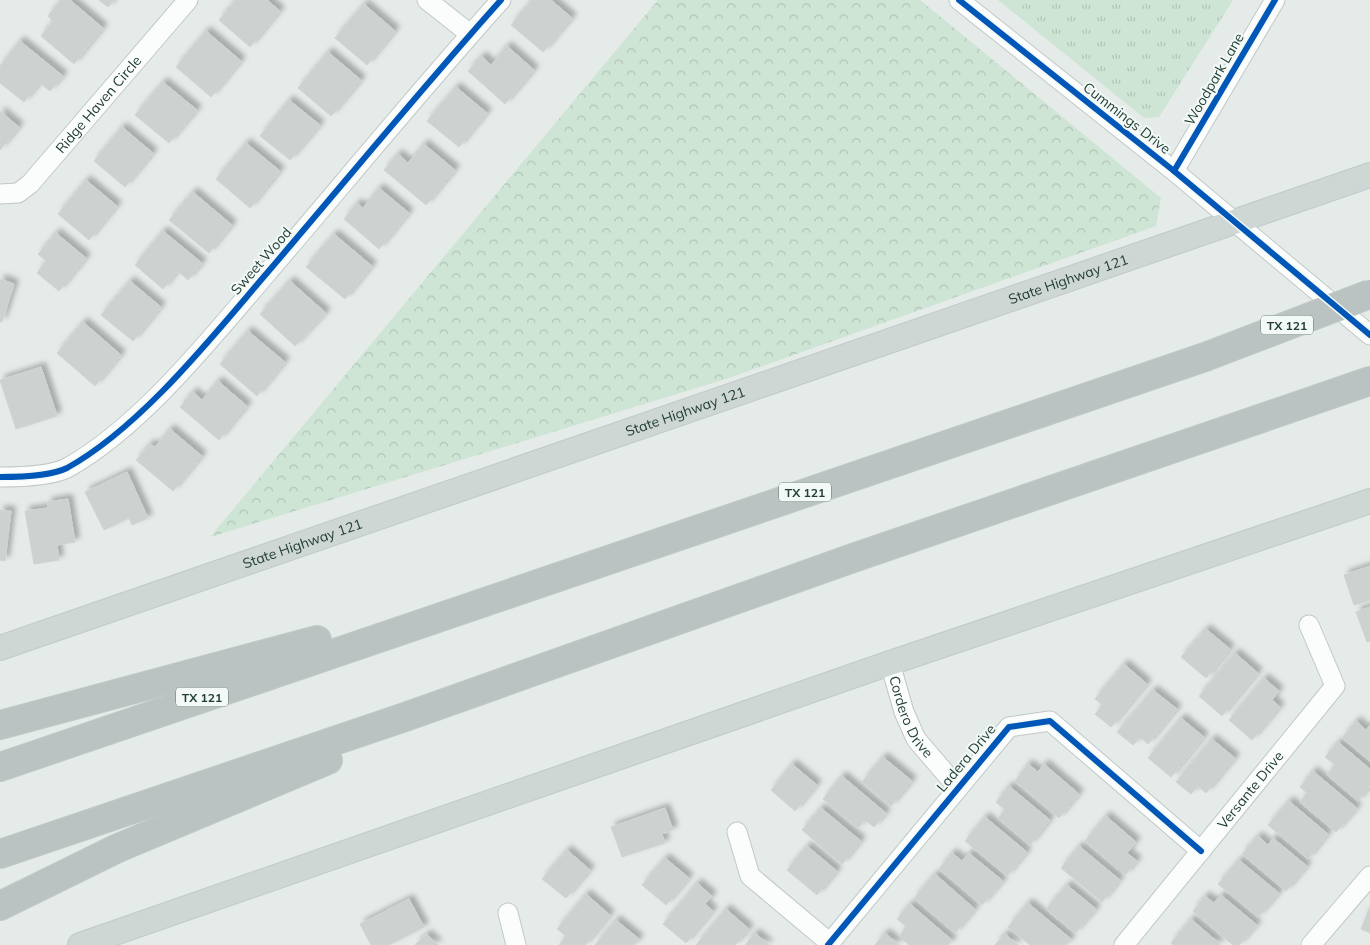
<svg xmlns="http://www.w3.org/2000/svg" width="1370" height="945" font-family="Mulish,sans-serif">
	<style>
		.grass { fill: url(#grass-tufts) }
		.forest { fill: url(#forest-crowns) }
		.building { fill: #ccd2cf; stroke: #ced4d1; filter: url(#shadow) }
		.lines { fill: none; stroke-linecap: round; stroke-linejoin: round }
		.minor-casing { stroke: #c2c8c5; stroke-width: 21 }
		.major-casing { stroke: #c1cac7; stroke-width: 26 }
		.highway-casing { stroke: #c1cac7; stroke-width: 30 }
		.minor { stroke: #fbfcfc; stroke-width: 19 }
		.major { stroke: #ced7d4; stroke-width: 24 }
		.highway { stroke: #bac3c1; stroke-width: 28 }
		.highway-bridge-casing { stroke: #c1cac7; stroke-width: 30; stroke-linecap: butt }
		.highway-bridge { stroke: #bac3c1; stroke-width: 28 }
		.cycleway-casing { stroke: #f3f9f6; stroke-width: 9 }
		.cycleway { stroke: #0057b8; stroke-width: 6 }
		.labels { text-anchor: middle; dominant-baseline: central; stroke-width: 4; stroke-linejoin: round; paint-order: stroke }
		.shield { fill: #f3f9f6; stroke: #61776f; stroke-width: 1 }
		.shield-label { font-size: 12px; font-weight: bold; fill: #223f35 }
		.street-label { font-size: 14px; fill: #223f35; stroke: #f3f9f6 }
	</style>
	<defs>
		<pattern id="grass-tufts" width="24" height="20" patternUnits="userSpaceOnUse" patternTransform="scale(1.25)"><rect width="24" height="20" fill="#cee4d4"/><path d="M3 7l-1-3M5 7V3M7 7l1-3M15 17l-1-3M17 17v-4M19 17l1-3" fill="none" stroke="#b1c5b7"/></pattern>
		<pattern id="forest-crowns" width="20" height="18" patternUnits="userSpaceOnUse" patternTransform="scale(1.25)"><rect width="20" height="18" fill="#cee4d4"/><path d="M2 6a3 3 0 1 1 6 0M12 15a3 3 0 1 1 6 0" fill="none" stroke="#b1c5b7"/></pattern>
		<filter id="shadow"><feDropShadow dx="4.5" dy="-4.5" stdDeviation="2.5" flood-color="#0004"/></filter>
	</defs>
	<rect width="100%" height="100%" fill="#e5ebe8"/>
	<polygon class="grass" points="998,0 1233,0 1159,117 1144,118"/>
	<polygon class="forest" points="658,0 920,0 1161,198 1156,226 729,378 210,537"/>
	<g class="building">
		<polygon points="61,0 70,0 103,28 74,64 41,36 53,21 48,16"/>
		<polygon points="99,0 114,0 108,7"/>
		<polygon points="236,0 267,0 280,11 250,47 219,20"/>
		<polygon points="532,0 551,0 572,18 543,52 511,25"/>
		<polygon points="364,4 395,31 367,65 335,38"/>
		<polygon points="206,31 241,61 211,97 176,67"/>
		<polygon points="20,41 63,76 50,91 40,83 24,102 0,83 0,66"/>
		<polygon points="507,46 534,70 505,104 468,71 482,56 491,65"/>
		<polygon points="328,52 361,80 331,116 298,88"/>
		<polygon points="163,82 197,110 169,143 135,115"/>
		<polygon points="456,87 487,113 459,147 427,121"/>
		<polygon points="289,100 320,125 290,160 260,136"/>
		<polygon points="0,111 19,127 0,150"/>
		<polygon points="122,127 153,153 125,187 94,161"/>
		<polygon points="246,143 280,171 250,208 216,179"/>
		<polygon points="424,144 455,170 426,205 384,170 398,154 408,163"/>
		<polygon points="86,180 117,206 89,240 58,214"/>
		<polygon points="379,188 409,213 379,249 344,219 357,203 363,208"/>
		<polygon points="193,192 232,225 209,253 169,220"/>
		<polygon points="163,231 202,263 188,280 178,271 163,289 135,265"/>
		<polygon points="56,233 86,258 59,291 37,273 46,261 38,254"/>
		<polygon points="334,234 372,266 345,299 306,267"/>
		<polygon points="0,279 14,284 2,322 0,322"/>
		<polygon points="130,281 161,307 133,341 101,315"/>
		<polygon points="290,281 326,313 295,346 260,314"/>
		<polygon points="83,322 121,355 95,386 57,353"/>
		<polygon points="248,331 285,362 257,396 220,364"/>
		<polygon points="41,367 57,416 16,429 0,380"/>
		<polygon points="218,381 247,406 219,440 180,407 193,392 202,400"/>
		<polygon points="170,429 202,456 173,491 136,460 150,444 155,447"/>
		<polygon points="127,472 148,518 132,525 129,518 104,530 85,492"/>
		<polygon points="68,499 75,542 57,545 59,560 34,564 25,511 48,508 48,502"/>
		<polygon points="0,510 11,511 5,561 0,560"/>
		<polygon points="1370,566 1370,600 1354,605 1344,575"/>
		<polygon points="1370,607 1370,641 1367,642 1356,612"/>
		<polygon points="1206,629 1230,649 1206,678 1181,657"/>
		<polygon points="1235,653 1258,673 1222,716 1199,696"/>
		<polygon points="1124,664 1147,684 1111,727 1095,714 1103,705 1095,699"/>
		<polygon points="1264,678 1279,691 1272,700 1280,707 1252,740 1229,720"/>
		<polygon points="1153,690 1177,709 1148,744 1140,737 1133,745 1117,732"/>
		<polygon points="1181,718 1204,737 1171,777 1148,758"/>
		<polygon points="1356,721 1366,730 1370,725 1370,761 1342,738"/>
		<polygon points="1212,739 1235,758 1206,793 1198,786 1191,794 1176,782"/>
		<polygon points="1338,742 1370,769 1370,786 1358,801 1327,775 1335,765 1325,757"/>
		<polygon points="883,757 912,781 891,806 862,782"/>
		<polygon points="792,764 817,785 795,811 771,790"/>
		<polygon points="1028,764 1038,772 1044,764 1079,794 1059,818 1015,781"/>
		<polygon points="1313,771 1357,808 1336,832 1300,802 1307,793 1300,787"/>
		<polygon points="842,776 886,813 874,827 865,820 858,828 823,799"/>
		<polygon points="1009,786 1050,820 1030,845 998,818 1005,810 996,802"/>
		<polygon points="1289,801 1328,834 1308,859 1268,825"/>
		<polygon points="665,808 673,830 662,834 665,843 622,857 611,827"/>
		<polygon points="821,808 861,841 842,864 802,830"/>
		<polygon points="1106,816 1136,842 1127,853 1137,861 1125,875 1085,841"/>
		<polygon points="985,817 1027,852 1007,876 965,841"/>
		<polygon points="1258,836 1268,845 1273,838 1307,866 1286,891 1242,854"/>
		<polygon points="807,846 837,871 817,895 787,870"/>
		<polygon points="1079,846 1120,880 1102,902 1061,868"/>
		<polygon points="567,850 590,870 566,898 542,879"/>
		<polygon points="952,853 962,861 969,853 1003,881 982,905 939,869"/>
		<polygon points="665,858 689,878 666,905 642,885"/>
		<polygon points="1239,860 1279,893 1258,917 1218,884"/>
		<polygon points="935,874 975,909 955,933 914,898"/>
		<polygon points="697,883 712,896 705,904 713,911 686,943 663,924"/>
		<polygon points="1067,885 1096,909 1075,933 1046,909"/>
		<polygon points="586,894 610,915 585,945 559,945 566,936 557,929"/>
		<polygon points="1221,895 1257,925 1239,945 1233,945 1193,911 1205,896 1214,903"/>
		<polygon points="409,899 424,927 389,945 371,945 360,924"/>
		<polygon points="1028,903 1071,939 1066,945 1030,945 1008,927"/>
		<polygon points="910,904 952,940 948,945 909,945 899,936 907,927 897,919"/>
		<polygon points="1370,907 1370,933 1361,929"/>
		<polygon points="726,909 749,929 735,945 696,945"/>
		<polygon points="1191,919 1220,944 1219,945 1173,945 1171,943"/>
		<polygon points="616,920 639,939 634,945 595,945"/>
		<polygon points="755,933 769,945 745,945"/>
		<polygon points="885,933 899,945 875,945"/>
		<polygon points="427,934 438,945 415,945"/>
		<polygon points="1005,934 1018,945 995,945"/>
	</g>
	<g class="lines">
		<defs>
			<g id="minor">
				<polyline points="427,0 470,34"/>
				<polyline points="959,0 1174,171 1370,335"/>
				<polyline points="1174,171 1275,0"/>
				<path id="s1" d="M0,194L18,193L30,184L188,0"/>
				<path d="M0,477C18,477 51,476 67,468C141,427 212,337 267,273C345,182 421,89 501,0"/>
				<path id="s2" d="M890,663L904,712L916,739L958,788"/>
				<polyline points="737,832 750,876 830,943"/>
				<polyline points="508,913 516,945"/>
				<polyline points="828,945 1009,727 1050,721 1201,851"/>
				<path id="s3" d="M1124,945L1335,686L1309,625"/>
				<polyline points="1311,945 1370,876"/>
			</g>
			<g id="major">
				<path id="s4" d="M0,648L1370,175"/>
				<polyline points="80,945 890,663 1370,501"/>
			</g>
			<g id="highway">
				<polyline points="0,725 317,640"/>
				<polyline points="0,767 1205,357"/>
				<polyline points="0,854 405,717 853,558 1370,381"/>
				<polyline points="0,906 118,848 328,760"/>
			</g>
		</defs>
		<use href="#minor" class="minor-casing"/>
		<use href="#major" class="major-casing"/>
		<use href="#highway" class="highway-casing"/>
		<use href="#minor" class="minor"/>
		<use href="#major" class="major"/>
		<use href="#highway" class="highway"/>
		<defs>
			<polyline id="highway-bridge" points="1205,357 1370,294"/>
		</defs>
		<use href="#highway-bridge" class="highway-bridge-casing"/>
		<use href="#highway-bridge" class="highway-bridge"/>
		<defs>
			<g id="cycleway">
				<polyline points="959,0 1174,171 1370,335"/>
				<polyline points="1174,171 1275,0"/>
				<path d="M0,477C18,477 51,476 67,468C141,427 212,337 267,273C345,182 421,89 501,0"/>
				<polyline points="828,945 1009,727 1050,721 1201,851"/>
			</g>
		</defs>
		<use href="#cycleway" class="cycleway-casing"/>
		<use href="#cycleway" class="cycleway"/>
	</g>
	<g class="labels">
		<g class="shield">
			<rect x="1261" y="315.5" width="52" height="19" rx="4"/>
			<rect x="779" y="482.5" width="52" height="19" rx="4"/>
			<rect x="176" y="687.5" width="52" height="19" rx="4"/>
		</g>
		<g class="shield-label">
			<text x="1287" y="325">TX 121</text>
			<text x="805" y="492">TX 121</text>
			<text x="202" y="697">TX 121</text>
		</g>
		<g class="street-label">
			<text transform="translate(1214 79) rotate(-60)">Woodpark Lane</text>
			<text stroke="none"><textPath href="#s1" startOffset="138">Ridge Haven Circle</textPath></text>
			<text transform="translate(1127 118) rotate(38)">Cummings Drive</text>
			<text transform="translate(261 261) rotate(-49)">Sweet Wood</text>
			<text stroke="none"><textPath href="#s4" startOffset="1130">State Highway 121</textPath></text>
			<text stroke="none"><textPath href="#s4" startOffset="725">State Highway 121</textPath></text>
			<text stroke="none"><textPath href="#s4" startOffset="320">State Highway 121</textPath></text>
			<text stroke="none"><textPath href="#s2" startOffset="58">Cordero Drive</textPath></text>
			<text transform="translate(966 758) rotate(-50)">Ladera Drive</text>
			<text stroke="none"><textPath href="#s3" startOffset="200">Versante Drive</textPath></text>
		</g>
	</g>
</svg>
